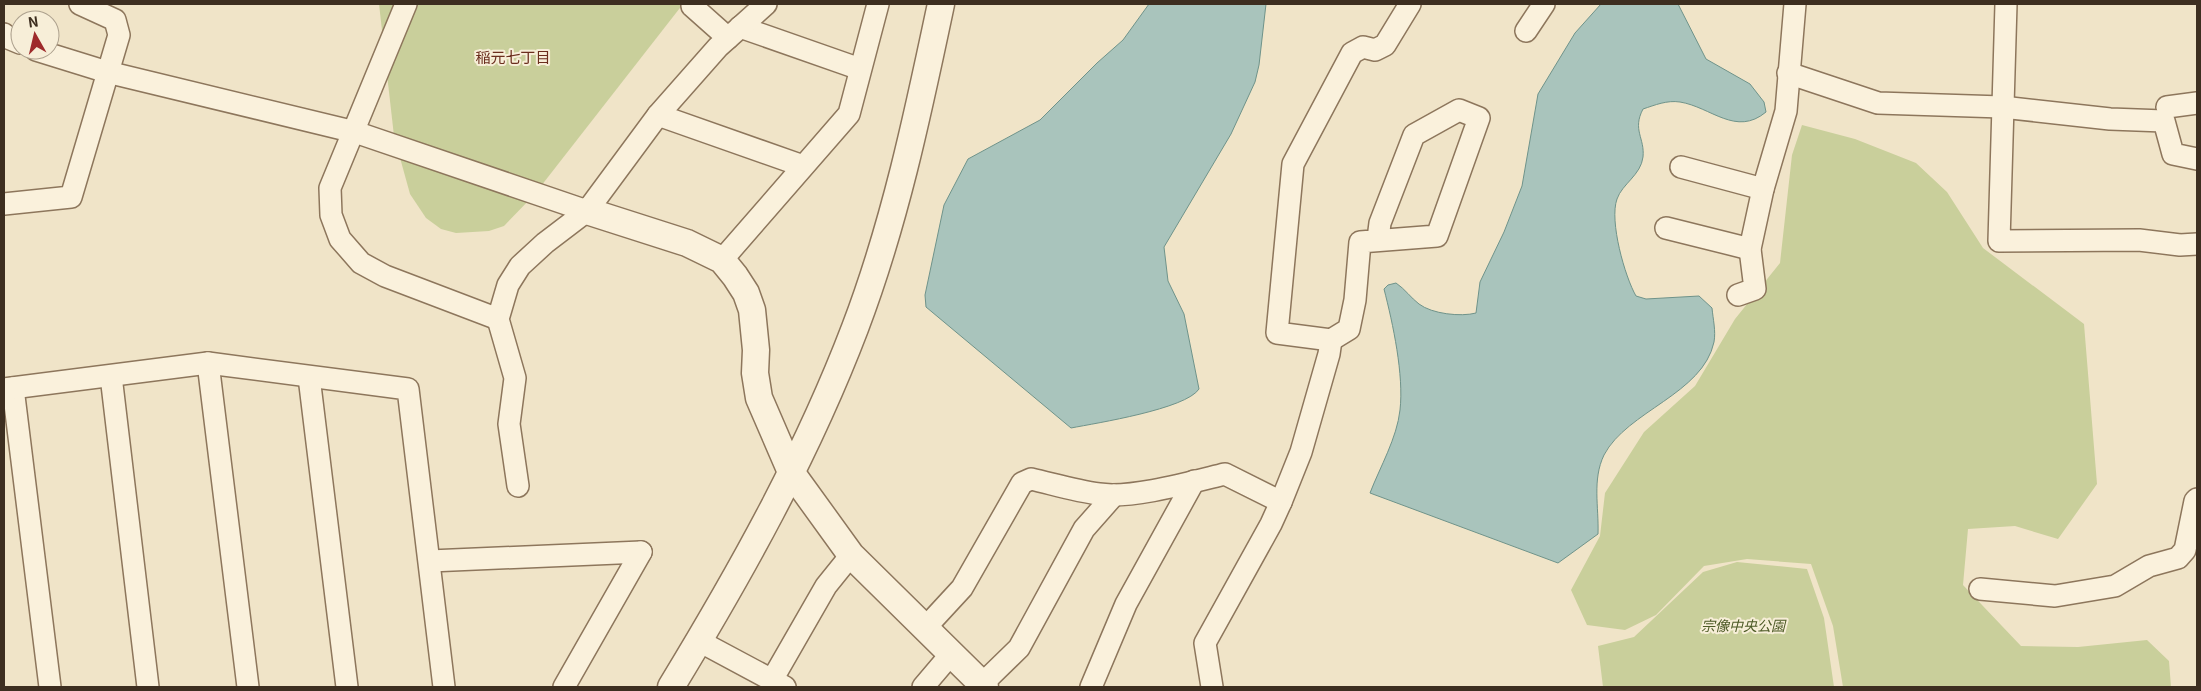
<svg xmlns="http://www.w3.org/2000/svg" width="2201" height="691" font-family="Georgia,'Noto Sans JP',serif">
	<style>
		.green { fill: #c9cf9b }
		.water { fill: #a9c4bc; stroke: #6f938a }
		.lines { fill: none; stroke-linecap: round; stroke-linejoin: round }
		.minor-casing { stroke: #8d765c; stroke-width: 24 }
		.tertiary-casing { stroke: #8d765c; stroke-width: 29 }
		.minor { stroke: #faf1dc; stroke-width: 21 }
		.tertiary { stroke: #faf1dc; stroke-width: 26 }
		.labels { text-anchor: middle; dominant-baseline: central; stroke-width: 4; stroke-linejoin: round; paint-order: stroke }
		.park-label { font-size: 14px; font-style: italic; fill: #4d5a26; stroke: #f7eed8 }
		.neighbourhood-label { font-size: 15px; fill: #6b2e1e; stroke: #f7eed8 }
	</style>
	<rect width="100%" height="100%" fill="#f0e4c8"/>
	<g class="green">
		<polygon points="379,4 683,4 534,195 504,226 489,231 456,233 441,229 426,218 410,194 394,136"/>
		<polygon points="1802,125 1855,139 1916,163 1947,192 1983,248 2084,324 2097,484 2058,539 2015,526 1968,529 1963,585 2021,646 2078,647 2147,640 2169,661 2171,687 1843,687 1833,626 1811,564 1747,559 1704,566 1656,615 1625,630 1587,625 1571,590 1600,536 1605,493 1644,432 1695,386 1735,319 1780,263 1792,155"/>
		<polygon points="1737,562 1807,569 1824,618 1834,687 1603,687 1598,646 1634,637 1703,572"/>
	</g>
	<g class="water">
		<path d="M1149,4H1266L1259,65L1255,82L1231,134L1164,247L1168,281L1184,314L1199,389C1186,409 1097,423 1071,428L926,307L925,295L944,205L968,159L1040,120L1097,63L1123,40Z"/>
		<path d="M1601,4H1678L1706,59L1750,84L1764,102L1766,112C1736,137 1711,107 1680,102C1667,100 1655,105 1643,109C1632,130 1645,138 1643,157C1641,175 1622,184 1617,199C1609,221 1625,277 1636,296L1646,299L1699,296L1712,308C1713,319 1716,331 1714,342C1703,394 1627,411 1604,455C1592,480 1599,507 1598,534L1558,563L1370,493C1380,467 1397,438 1400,410C1404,375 1393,324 1384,289L1388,285L1396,283C1405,289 1411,298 1419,304C1432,314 1461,317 1476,313L1480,282L1504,232L1522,186L1538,94L1575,33Z"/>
	</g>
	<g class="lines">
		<defs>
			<g id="minor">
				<polyline points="406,4 330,188 331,215 340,239 361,263 385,276 498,319"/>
				<polyline points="694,4 692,6 728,38"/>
				<polyline points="2006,4 1999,241 2139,240 2180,245 2197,244"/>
				<polyline points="740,27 860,69"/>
				<polyline points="1526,31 1544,4"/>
				<polyline points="4,34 8,38 20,43"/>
				<polyline points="36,50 107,72 355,132 587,211"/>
				<polyline points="1788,73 1878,103 2002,107 2110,119 2164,121 2173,154 2197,159"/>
				<polyline points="2167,107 2197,103"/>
				<polyline points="658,115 803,166"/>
				<polyline points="1681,167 1763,189"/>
				<polyline points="4,204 71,197 119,35 115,20 80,4"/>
				<polyline points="1666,228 1750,249"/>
				<polyline points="722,260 849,114 878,4"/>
				<polyline points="1738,295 1755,289 1750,249 1763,189 1786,111 1795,4"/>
				<polyline points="1331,340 1349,329 1355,300 1360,242 1437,236 1479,118 1459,110 1414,135 1380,223 1378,239"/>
				<polyline points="208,363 248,687"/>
				<polyline points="111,376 148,687"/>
				<polyline points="309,377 347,687"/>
				<polyline points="13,388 50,687"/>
				<polyline points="4,389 208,363 408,389 444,687"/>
				<polyline points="518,486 509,424 515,378 498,319 508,285 520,266 545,243 587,211 658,115 718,47 766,4"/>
				<polyline points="430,561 641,552"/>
				<polyline points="1980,589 2055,596 2115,586 2149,566 2178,558 2185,550 2195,501 2197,499"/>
				<path d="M926,627L962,588L1022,483L1031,479C1053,484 1076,491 1099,494C1132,499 1192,482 1225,474L1281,502"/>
				<polyline points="699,641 785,687"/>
				<polyline points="772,680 826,586 851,555"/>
				<polyline points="982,684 1019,648 1084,529 1114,495"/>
				<polyline points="564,687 641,552"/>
				<polyline points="923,687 951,654"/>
				<polyline points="1091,687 1126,604 1194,481"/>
				<polyline points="1212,687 1205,643 1271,524 1281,502 1301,452 1329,354 1331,340 1277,333 1293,164 1352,53 1363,47 1375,50 1385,45 1410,4"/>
			</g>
			<g id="tertiary">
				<polyline points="587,211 687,243 722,260 735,276 746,293 752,310 756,350 755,373 759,398 791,472 851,555 985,687"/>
				<path d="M671,687C741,572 807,454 855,328C895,223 918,113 941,4"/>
			</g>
		</defs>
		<use href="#minor" class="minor-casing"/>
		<use href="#tertiary" class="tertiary-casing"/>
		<use href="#minor" class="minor"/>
		<use href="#tertiary" class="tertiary"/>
	</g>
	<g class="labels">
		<g class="park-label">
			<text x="1743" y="625">宗像中央公園</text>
		</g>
		<g class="neighbourhood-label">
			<text x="513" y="56">稲元七丁目</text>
		</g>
	</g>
	<rect width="2201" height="691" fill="none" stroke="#3d2e20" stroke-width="10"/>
	<g transform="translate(35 35) rotate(352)"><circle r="24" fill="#f7eed8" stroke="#ada18e"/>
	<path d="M0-4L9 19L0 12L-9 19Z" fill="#9e2a2b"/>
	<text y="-8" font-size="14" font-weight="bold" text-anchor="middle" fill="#3d2e20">N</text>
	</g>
</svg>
